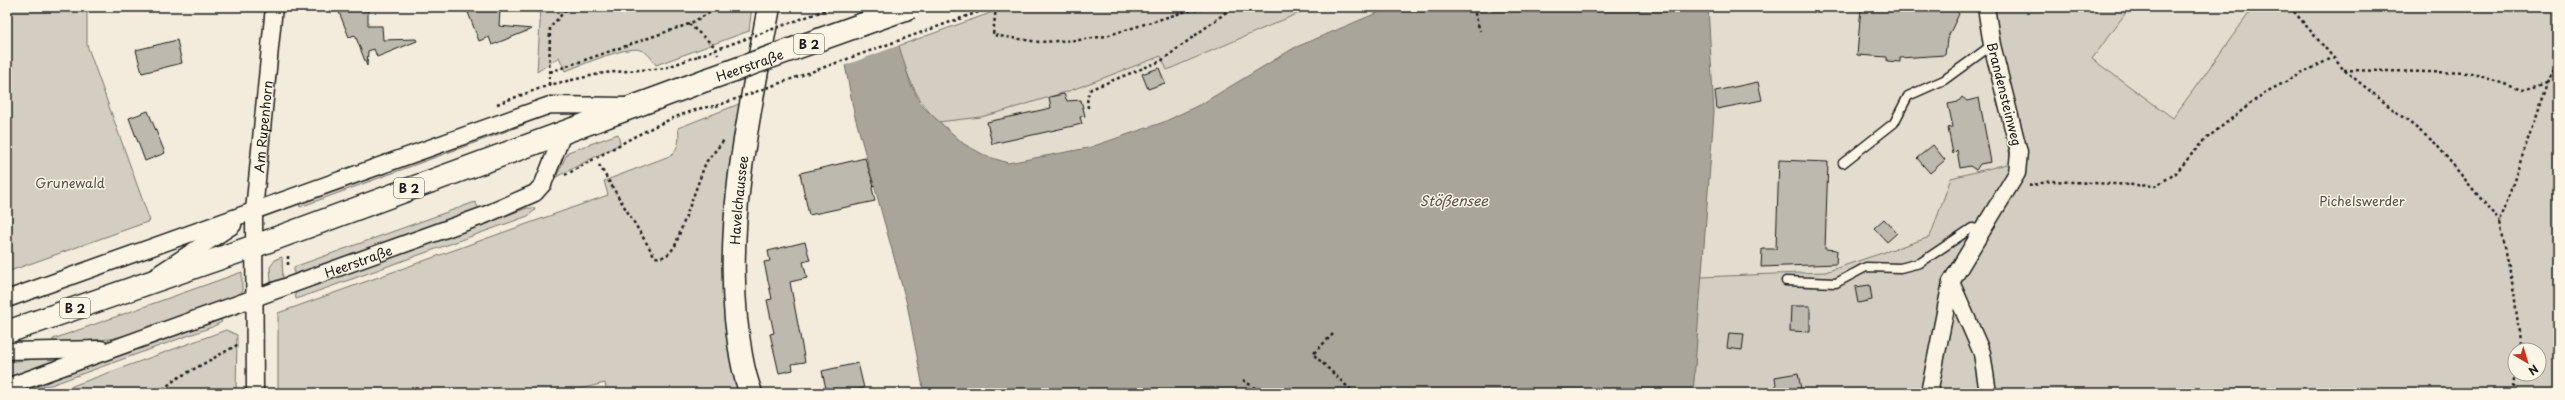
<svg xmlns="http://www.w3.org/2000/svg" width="2565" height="400" font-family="'Playpen Sans',sans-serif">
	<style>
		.built { fill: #e3ddcf }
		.green { fill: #d3cec1; stroke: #78756e; fill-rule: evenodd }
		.water { fill: #aaa59b; stroke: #716e68 }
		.pier { fill: #f3ecdd }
		.building { fill: #beb9ae; stroke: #1c1c1c }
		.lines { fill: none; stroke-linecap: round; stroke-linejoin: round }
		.lane-casing { stroke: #1c1c1c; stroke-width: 11 }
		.street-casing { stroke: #1c1c1c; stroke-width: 19 }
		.secondary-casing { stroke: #1c1c1c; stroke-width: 25 }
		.primary-casing { stroke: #1c1c1c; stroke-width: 25 }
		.path { stroke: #1c1c1c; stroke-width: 2.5; stroke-dasharray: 3 3; stroke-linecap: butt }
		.lane { stroke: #fcf5e5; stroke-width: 8 }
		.street { stroke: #fcf5e5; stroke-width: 16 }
		.secondary { stroke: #fcf5e5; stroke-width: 22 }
		.primary { stroke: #fcf5e5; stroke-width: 22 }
		.primary-bridge-casing { stroke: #1c1c1c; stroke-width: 25; stroke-linecap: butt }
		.path-bridge { stroke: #1c1c1c; stroke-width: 2.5; stroke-dasharray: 3 3; stroke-linecap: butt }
		.primary-bridge { stroke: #fcf5e5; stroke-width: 22 }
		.labels { text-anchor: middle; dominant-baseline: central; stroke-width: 3; stroke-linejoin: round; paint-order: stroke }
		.shield { fill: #fcf5e5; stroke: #5f5d58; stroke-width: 1 }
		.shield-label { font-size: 12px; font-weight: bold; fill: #1c1c1c }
		.street-label { font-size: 13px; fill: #1c1c1c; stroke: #fcf5e5 }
		.park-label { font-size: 13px; fill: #53514e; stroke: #fcf5e5 }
		.water-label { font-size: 14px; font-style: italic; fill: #55534f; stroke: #fcf5e5 }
	</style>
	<rect width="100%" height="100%" fill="#f3ecdd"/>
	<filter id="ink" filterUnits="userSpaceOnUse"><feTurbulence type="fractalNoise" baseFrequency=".025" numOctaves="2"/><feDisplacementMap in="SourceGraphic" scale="8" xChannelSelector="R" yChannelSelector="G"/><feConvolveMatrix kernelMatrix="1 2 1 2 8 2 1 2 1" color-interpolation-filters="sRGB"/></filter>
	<g filter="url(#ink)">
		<g class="built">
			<polygon points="1313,7 1391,7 1294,48 1203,103 1164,122 1088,148 1008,163 986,156 964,144 938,122 981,117 1007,110 1069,91 1161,56 1168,70"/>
			<polygon points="1708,7 1986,7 2011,163 1951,178 1930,237 1825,272 1700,277 1714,112"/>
			<polygon points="2130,7 2244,7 2250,12 2173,118 2092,59"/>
		</g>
		<g class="green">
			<polygon points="7,7 87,7 87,45 150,221 7,272"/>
			<path d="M541,7H752L749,31L656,65C652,59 648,52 640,50C627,45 580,66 565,71L559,57L537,72Z"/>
			<path d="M1007,7H1313L1167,70L1161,56L1069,91L1007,110L981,117L938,122C915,98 908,77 898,46Z"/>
			<path d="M1986,7H2130L2092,59L2173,118L2250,12L2244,7H2558V393H1693L1700,277L1825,272L1930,237L1951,178L2011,163ZM2515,350H2539V374H2515Z"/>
			<path d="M744,102V393H607L605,383L562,393H278V313L608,195L604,181L672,155C679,146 680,139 678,128Z"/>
			<polygon points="524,123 526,124 300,207 299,203"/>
			<polygon points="618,134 620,144 556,177 568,152"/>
			<polygon points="475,202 480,210 294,277 294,267"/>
			<polygon points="527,208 534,208 535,210 528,216 296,299 295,292"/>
			<polygon points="282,257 283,281 271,282 270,267 276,259"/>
			<polygon points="242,272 242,295 135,333 110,339 53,343 53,339"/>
			<polygon points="220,319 222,322 212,327 51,385 31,387"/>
			<polygon points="226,330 237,335 236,393 53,393"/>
			<polygon points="55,357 58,360 7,379 7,362"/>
		</g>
		<polygon class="water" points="887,7 911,85 922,106 964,144 986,156 1008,163 1088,148 1164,122 1203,103 1294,48 1391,7 1708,7 1714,112 1693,393 924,393 907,304 854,113 845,65"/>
		<polygon class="pier" points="823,7 889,7 900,45 843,66"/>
		<g class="building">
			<polygon points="337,7 355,7 355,10 368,10 368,26 382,26 383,40 416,39 417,41 377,57 374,49 368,51 367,66 355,35 349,37"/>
			<polygon points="466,7 488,7 488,10 500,11 499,26 532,29 492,45 489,37 479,41"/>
			<polygon points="1861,7 1953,7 1959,14 1947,39 1945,55 1900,58 1900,62 1887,61 1887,57 1857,55"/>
			<polygon points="177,40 182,63 142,73 136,50"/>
			<polygon points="1159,68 1165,83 1148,89 1142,74"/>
			<polygon points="1758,82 1762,100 1717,109 1715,91"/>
			<polygon points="1064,94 1067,101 1081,100 1085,116 1080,117 1082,124 992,144 987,122 1051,108 1049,97"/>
			<polygon points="1962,97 1967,101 1979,98 1991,162 1980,164 1976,170 1970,166 1960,168 1957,150 1953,154 1948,128 1953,127 1948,104 1958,102"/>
			<polygon points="148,111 165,153 145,161 129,118"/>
			<polygon points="1933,145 1945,160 1930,173 1917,158"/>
			<polygon points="865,158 874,186 872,188 875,201 809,215 800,173"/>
			<polygon points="1779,160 1828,162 1825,249 1837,250 1836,264 1761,267 1762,249 1776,249"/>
			<polygon points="1884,219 1897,233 1887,242 1874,228"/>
			<polygon points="805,242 810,260 803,262 807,278 790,282 805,362 792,364 793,370 779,373 770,334 774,333 767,300 772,299 764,262 770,261 768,251"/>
			<polygon points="1870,285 1872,300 1858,303 1855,287"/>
			<polygon points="1791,306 1810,306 1810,332 1790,331"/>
			<polygon points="1729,333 1744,334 1742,350 1727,348"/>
			<polygon points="858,363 864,388 841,393 827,393 822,371"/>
			<polygon points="1798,373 1801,389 1777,393 1775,377"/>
		</g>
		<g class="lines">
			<defs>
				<g id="lane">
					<polyline points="1843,163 1894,123 1908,96 1944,80 1992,45"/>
					<polyline points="1786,281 1836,283 1866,267 1900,268 1920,263 1972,228 1982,230"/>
				</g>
				<g id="street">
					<polyline points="160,273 233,225"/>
					<polyline points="1951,282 1982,353 1988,393"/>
					<polyline points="7,299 550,105 626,106"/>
					<polyline points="7,351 101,349"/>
					<path id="s1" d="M7,387L485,215L535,193L543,184L564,131"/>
					<path id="s2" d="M255,393L254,211L274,7"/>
					<polyline points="1929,393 1951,282 2017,173 2019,152 1992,45 1986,7"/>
				</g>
				<g id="secondary">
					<path id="s3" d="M751,393C742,370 739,344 736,319C726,214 750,110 769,7"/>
				</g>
				<polyline id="primary" points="7,332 255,246 706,80"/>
			</defs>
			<use href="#lane" class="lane-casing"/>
			<use href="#street" class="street-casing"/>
			<use href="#secondary" class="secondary-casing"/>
			<use href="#primary" class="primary-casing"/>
			<g class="path">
				<polyline points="996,7 993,35 1039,42 1079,40 1106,36 1187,11 1225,7"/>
				<polyline points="1473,7 1480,31"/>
				<polyline points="2290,7 2344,70 2435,143 2500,222"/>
				<polyline points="970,15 993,7"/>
				<polyline points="689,24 715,47 718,55"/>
				<polyline points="2344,70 2471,73 2522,90 2547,83"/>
				<polyline points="550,72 689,24 720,7"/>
				<polyline points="549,85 550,28 568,7"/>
				<polyline points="497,104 549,85 604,73 665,68 698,56"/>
				<polyline points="1088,108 1087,97 1091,89 1161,61 1233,7"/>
				<path d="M599,165L655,257C665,259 670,253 675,246L706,162L725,139"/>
				<path d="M565,175C602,156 676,108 716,106"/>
				<polyline points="2029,186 2051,181 2155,186 2175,174 2202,142 2264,93 2332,58"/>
				<polyline points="288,256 288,268"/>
				<polyline points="1333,334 1313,354 1354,393"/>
				<polyline points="2519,350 2520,341 2514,292 2500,222 2547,83 2558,64"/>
				<polyline points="1243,380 1262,393"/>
				<polyline points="158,393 176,379 239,344"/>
				<polyline points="2512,393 2515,372"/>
			</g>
			<use href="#lane" class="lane"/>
			<use href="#street" class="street"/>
			<use href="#secondary" class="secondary"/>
			<use href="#primary" class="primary"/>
			<defs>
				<g id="primary-bridge">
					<path id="s4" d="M706,80L911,7"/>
				</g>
			</defs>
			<use href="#primary-bridge" class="primary-bridge-casing"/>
			<g class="path-bridge">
				<polyline points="698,56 834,7"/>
				<polyline points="716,106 970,15"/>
			</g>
			<use href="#primary-bridge" class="primary-bridge"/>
		</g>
	</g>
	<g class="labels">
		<g class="shield">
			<rect x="794" y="34" width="30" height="20" rx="3"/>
			<rect x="394" y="178" width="30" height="20" rx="3"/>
			<rect x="60" y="298" width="30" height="20" rx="3"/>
		</g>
		<g class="shield-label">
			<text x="809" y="44">B 2</text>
			<text x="409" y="188">B 2</text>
			<text x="75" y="308">B 2</text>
		</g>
		<g class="street-label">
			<text stroke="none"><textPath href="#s4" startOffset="46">Heerstraße</textPath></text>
			<text transform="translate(2005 94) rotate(76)">Brandensteinweg</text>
			<text stroke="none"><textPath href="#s2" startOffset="267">Am Rupenhorn</textPath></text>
			<text stroke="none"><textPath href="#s3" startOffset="195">Havelchaussee</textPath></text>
			<text stroke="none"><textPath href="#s1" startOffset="373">Heerstraße</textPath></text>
		</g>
		<g class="park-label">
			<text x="70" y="182">Grunewald</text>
			<text x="2362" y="200">Pichelswerder</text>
		</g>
		<g class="water-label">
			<text x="1454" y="200">Stößensee</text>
		</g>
	</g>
	<rect width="2565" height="400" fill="none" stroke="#fcf5e5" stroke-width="24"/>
	<rect x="12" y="12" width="2541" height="376" fill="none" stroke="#1c1c1c" stroke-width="1.5" filter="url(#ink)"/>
	<g transform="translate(2527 362) rotate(142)"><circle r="19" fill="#fcf5e5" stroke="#a29e95"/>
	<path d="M0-3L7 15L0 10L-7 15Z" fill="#c8321e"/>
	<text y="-6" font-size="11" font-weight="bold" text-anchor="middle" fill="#1c1c1c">N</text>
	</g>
</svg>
